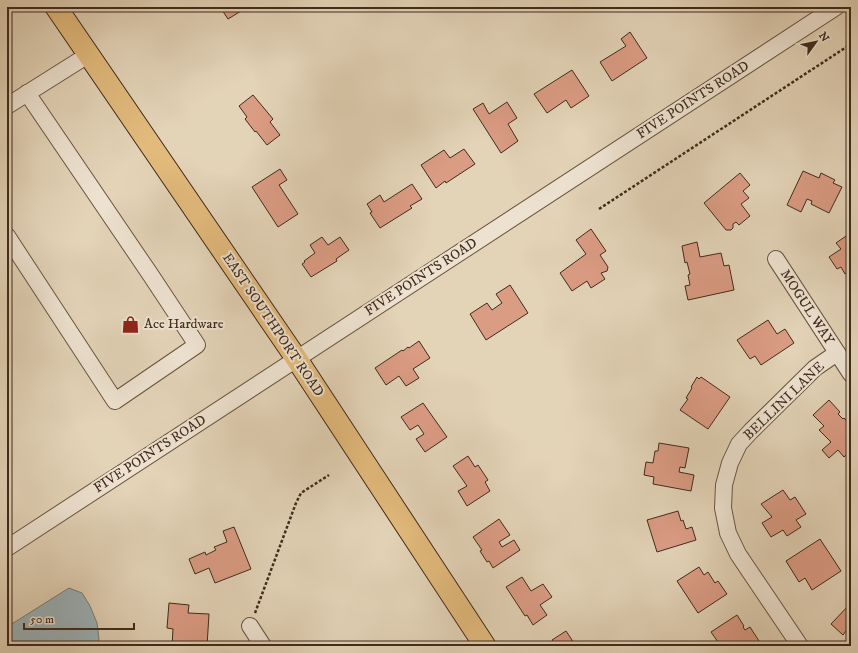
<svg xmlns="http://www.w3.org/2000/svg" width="858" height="653" font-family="'IM FELL DW Pica',serif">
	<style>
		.water { fill: #9cb4bb; stroke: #777d7b }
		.building { fill: #db9c84; stroke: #402b1c }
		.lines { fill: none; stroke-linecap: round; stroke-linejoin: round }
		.minor-casing { stroke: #695543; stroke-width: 18 }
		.major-casing { stroke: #402b1c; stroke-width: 23 }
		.path { stroke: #402b1c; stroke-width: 2.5; stroke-dasharray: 3 2; stroke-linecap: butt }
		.minor { stroke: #ede2d0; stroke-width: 16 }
		.major { stroke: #e2ba7c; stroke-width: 21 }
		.labels { text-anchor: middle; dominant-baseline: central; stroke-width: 4; stroke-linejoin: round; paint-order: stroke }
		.street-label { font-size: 14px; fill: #402b1c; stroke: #ede2d0 }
		.poi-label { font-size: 14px; fill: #402b1c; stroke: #ede2d0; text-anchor: start }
	</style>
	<rect width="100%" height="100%" fill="#e3d3b7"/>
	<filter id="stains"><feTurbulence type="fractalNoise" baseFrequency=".005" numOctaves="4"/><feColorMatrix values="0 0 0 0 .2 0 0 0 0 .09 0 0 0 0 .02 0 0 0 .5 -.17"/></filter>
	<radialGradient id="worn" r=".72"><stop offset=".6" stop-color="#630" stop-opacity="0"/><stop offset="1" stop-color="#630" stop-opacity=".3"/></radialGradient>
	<polygon class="water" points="69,588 82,593 90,606 97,623 99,639 96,646 7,646 7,627"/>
	<g class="building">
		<polygon points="220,7 246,7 246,8 228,19"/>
		<polygon points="630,32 647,58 612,81 600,62 626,46 621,39"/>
		<polygon points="572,70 589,96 571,108 566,100 547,113 534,94"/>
		<polygon points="253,95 273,119 270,122 280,135 267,145 256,131 255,132 245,119 247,117 239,106"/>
		<polygon points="507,102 517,118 508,124 518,141 501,153 473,109 483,103 489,114"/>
		<polygon points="464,149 475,164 446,183 445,181 436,188 421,165 444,150 450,158"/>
		<polygon points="280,169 287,180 279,185 298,214 278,227 252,187"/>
		<polygon points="803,171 819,178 821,173 835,180 833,183 842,187 829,213 811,204 812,201 807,199 801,212 787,205"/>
		<polygon points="740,173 750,185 743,191 749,198 741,204 750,216 739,225 736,222 733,224 733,228 731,230 726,230 704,203"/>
		<polygon points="412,184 422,199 410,206 412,208 380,228 370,213 372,212 367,204 380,195 384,202"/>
		<polygon points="591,229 606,251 600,255 608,267 607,271 601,273 605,279 591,288 587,281 572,291 560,273 586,254 576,240"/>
		<polygon points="849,234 851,237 851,279 847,273 845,274 841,267 837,269 829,257 841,249 836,243"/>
		<polygon points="322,237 328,245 340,237 349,250 336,259 337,261 311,277 302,264 305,262 304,261 315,253 310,245"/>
		<polygon points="697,242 700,257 721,253 724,266 729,265 734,290 688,300 685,286 690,285 688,275 690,274 687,262 685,263 682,246"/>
		<polygon points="510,285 528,313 486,340 470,314 487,303 492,310 502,303 496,294"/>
		<polygon points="768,320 777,334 785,329 794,343 761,365 755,356 750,359 737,340"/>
		<polygon points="419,341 430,358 413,369 419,378 406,386 399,376 386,385 375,368 402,350 403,351 408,347 409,348"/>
		<polygon points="697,377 699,379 701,377 730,397 708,429 680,410 688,399 686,398 692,388 691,387"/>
		<polygon points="829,400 840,412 838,414 843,419 844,418 851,426 851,451 844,457 838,450 829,458 822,450 831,442 819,430 824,426 813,415"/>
		<polygon points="423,403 447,437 425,452 416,439 424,434 418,425 410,430 401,417"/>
		<polygon points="659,443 689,448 685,468 680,467 679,472 694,475 691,491 653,484 654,477 644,475 646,462 653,463 655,451 658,451"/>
		<polygon points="468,456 475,467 478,465 488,480 485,482 490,491 467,506 458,491 467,486 453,466"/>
		<polygon points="783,490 790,500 795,497 806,514 796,520 801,527 787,536 783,530 771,537 762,523 772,517 761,504"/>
		<polygon points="678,511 681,521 683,520 686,529 692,527 696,540 657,552 647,520"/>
		<polygon points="499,519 510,535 499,542 502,547 514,540 520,550 493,568 489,561 487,562 480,551 482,550 473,537"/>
		<polygon points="234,527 251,569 215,583 209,568 195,574 189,559 205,552 206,555 216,550 214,547 227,542 223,531"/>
		<polygon points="820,539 841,571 812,590 805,578 799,582 786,561"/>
		<polygon points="699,567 704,575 708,572 715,583 718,581 727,594 698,613 677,581"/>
		<polygon points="522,577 531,591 543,584 552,597 540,605 547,615 533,625 527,615 525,616 506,587"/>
		<polygon points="169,603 189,605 188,613 209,614 207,646 172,646 173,629 167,628"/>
		<polygon points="851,603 851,635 846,631 843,635 831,624"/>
		<polygon points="737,615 744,626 743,627 745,630 750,627 759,641 752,645 752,646 713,646 718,642 711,632"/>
		<polygon points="566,631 576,646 556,646 552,640"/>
	</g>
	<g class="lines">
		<defs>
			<g id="minor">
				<polyline points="7,106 88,55"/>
				<polyline points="7,236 115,401 197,345 150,274 27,93"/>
				<polyline points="776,259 851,374"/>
				<polyline points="7,548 836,7"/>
				<polyline points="250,626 263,646"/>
				<polyline points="800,646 738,554 728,533 723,508 724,485 730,463 739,444 751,431 815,368 837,353"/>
			</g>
			<polyline id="major" points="56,7 296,358 485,646"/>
		</defs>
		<use href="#minor" class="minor-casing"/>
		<use href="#major" class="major-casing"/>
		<g class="path">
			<polyline points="599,209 851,44"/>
			<polyline points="255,613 296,503 301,493 329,475"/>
		</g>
		<use href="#minor" class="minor"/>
		<use href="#major" class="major"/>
	</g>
	<defs>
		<symbol id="shop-bare" viewBox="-9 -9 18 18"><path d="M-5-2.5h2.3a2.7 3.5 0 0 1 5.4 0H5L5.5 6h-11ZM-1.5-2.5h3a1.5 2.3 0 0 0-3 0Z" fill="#8f2418" stroke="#ede2d0" stroke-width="2.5" paint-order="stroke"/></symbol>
	</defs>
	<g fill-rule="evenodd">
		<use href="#shop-bare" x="118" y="312" width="25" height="25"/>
	</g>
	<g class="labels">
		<g class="street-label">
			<text transform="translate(693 100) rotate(-33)">FIVE POINTS ROAD</text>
			<text transform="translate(421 277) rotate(-33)">FIVE POINTS ROAD</text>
			<text transform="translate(807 307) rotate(57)">MOGUL WAY</text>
			<text transform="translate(273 325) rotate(56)">EAST SOUTHPORT ROAD</text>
			<text transform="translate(784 401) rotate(-44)">BELLINI LANE</text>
			<text transform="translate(150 454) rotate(-33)">FIVE POINTS ROAD</text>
		</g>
		<g class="poi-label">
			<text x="144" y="324">Ace Hardware</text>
		</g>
	</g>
	<rect width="858" height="653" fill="none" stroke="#e3d3b7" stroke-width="24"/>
	<rect x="8" y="8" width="842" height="637" fill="none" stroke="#402b1c" stroke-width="2"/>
	<rect x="12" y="12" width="834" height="629" fill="none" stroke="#402b1c"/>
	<g transform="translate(816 42) rotate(57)" stroke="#ede2d0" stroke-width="3" paint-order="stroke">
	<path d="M0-3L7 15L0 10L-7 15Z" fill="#402b1c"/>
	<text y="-6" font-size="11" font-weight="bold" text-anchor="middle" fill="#402b1c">N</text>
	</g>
	<path d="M24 623v6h110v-6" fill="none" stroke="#402b1c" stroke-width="2"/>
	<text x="30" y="623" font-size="12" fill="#402b1c" stroke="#ede2d0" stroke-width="3" paint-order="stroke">50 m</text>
	<rect width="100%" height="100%" filter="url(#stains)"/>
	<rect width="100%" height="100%" fill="url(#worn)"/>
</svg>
